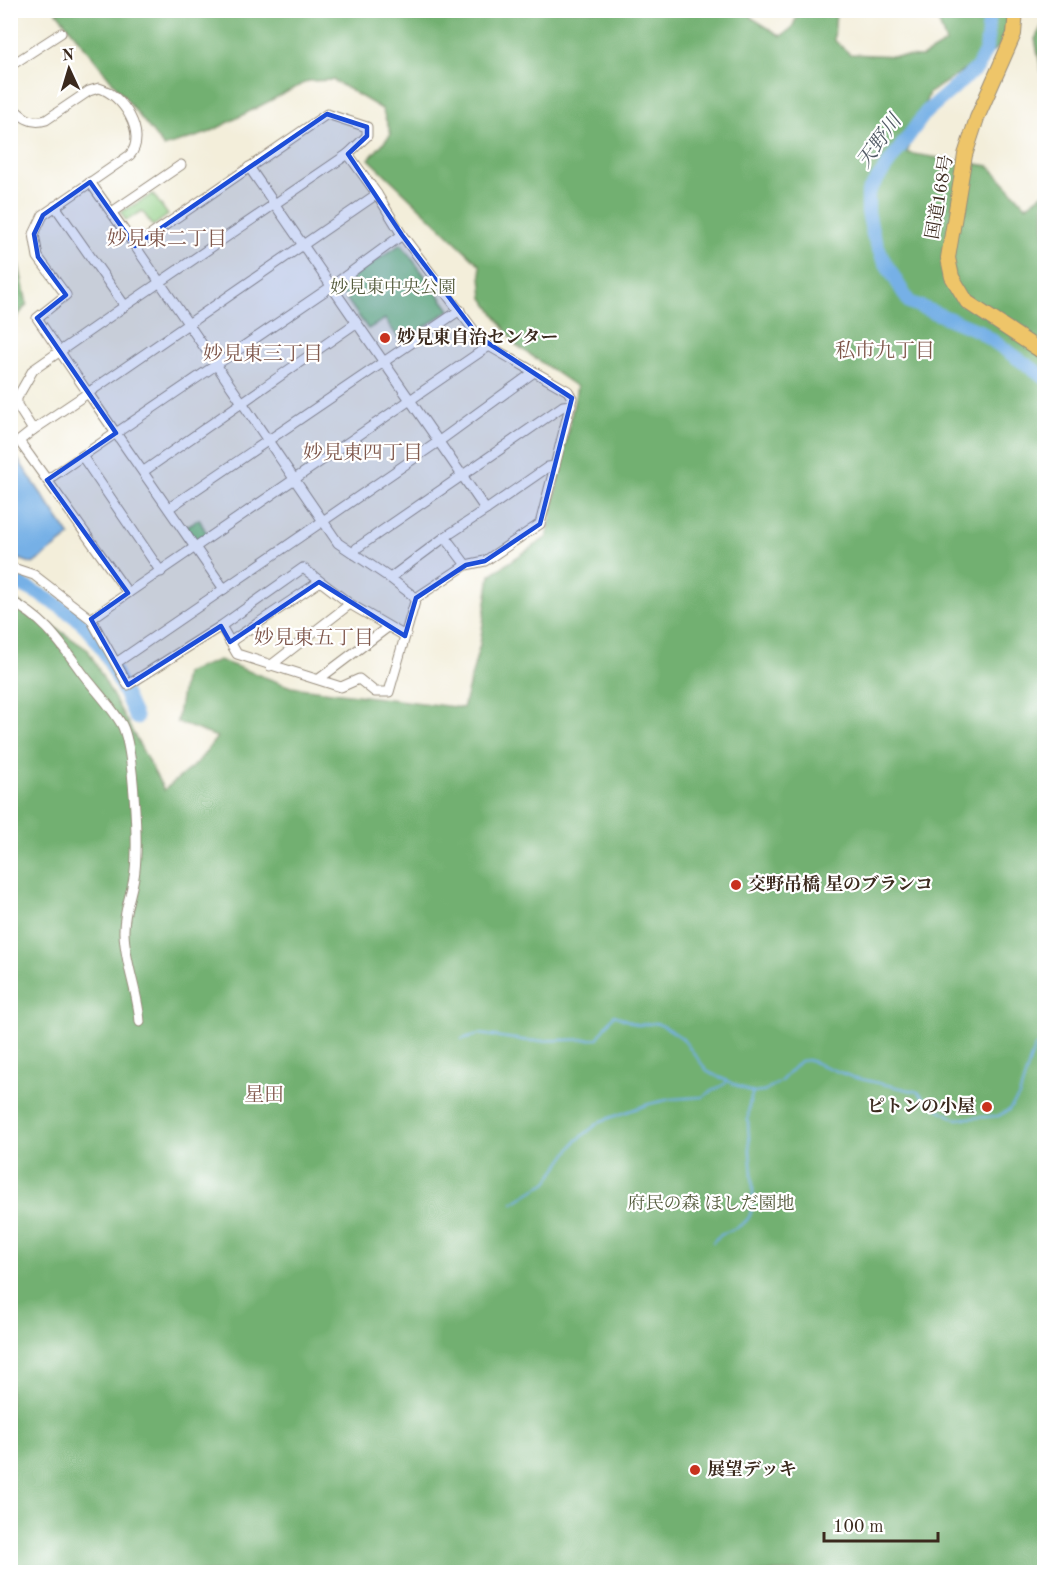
<svg xmlns="http://www.w3.org/2000/svg" width="1055" height="1583" font-family="'Old Standard TT','Noto Serif JP',serif">
	<style>
		.green { fill: #8ecd83; stroke: #647c50; stroke-width: 1.5 }
		.forest { fill: #72b071; stroke: #566d48; stroke-width: 1.5 }
		.water { fill: #76b0e6; stroke: #586d82; stroke-width: 1.5 }
		.lines { fill: none; stroke-linecap: round; stroke-linejoin: round }
		.stream { stroke: #76b0e6; stroke-width: 2 }
		.river { stroke: #76b0e6; stroke-width: 14 }
		.minor-casing { stroke: #978c7c; stroke-width: 11 }
		.highway-casing { stroke: #978c7c; stroke-width: 16 }
		.minor { stroke: #fff; stroke-width: 9 }
		.highway { stroke: #eec569; stroke-width: 14 }
		.marked { fill: #1d4ed8; fill-opacity: 0.2; stroke: #1d4ed8; stroke-width: 4.5; stroke-linejoin: round }
		.poi-dot { fill: #c8321e; stroke: #fff; stroke-width: 2 }
		.labels { text-anchor: middle; dominant-baseline: central; stroke-width: 4.5; stroke-linejoin: round; paint-order: stroke }
		.street-label { font-size: 18px; fill: #3b2a1e; stroke: #fff }
		.park-label { font-size: 18px; fill: #545b3c; stroke: #fff }
		.poi-label { font-size: 18px; font-weight: bold; fill: #3b2a1e; stroke: #fff; text-anchor: start }
		.water-label { font-size: 20px; font-style: italic; fill: #505964; stroke: #fff }
		.neighbourhood-label { font-size: 20px; fill: #7f574b; stroke: #fff }
	</style>
	<rect width="100%" height="100%" fill="#fff"/>
	<filter id="ink" filterUnits="userSpaceOnUse"><feTurbulence type="fractalNoise" baseFrequency=".0167" numOctaves="2"/><feDisplacementMap in="SourceGraphic" scale="12" xChannelSelector="R" yChannelSelector="G"/><feConvolveMatrix kernelMatrix="1 2 1 2 8 2 1 2 1" color-interpolation-filters="sRGB"/></filter>
	<filter id="wash" filterUnits="userSpaceOnUse"><feTurbulence type="fractalNoise" baseFrequency=".008" numOctaves="4" result="noise"/><feDisplacementMap in="SourceGraphic" scale="24" xChannelSelector="R" yChannelSelector="G"/><feGaussianBlur stdDeviation="1.35" result="paint"/><feColorMatrix in="noise" values="0 0 0 0 0 0 0 0 0 0 0 0 0 0 0 0 0 1.4 0 .05"/><feComposite in="paint" operator="in"/></filter>
	<g filter="url(#wash)">
		<rect width="100%" height="100%" fill="#f3eeda"/>
		<g class="green">
			<polygon points="153,194 168,215 153,226 142,211 126,221 121,212"/>
			<polygon points="401,244 450,310 401,342 385,319 368,329 338,287"/>
			<polygon points="199,519 207,534 195,542 185,527"/>
		</g>
		<g class="forest">
			<polygon points="750,10 752,18 781,36 792,28 799,11 836,11 834,40 850,54 922,57 946,43 938,20 938,11 1015,11 998,48 929,93 907,153 989,166 1026,206 1044,193 1044,1572 10,1572 10,1022 15,936 10,916 11,597 88,650 164,790 198,762 217,737 177,722 185,673 219,660 291,687 463,708 480,644 490,575 547,537 577,387 516,345 483,298 480,265 369,159 391,134 382,109 333,80 308,81 208,133 164,147 56,11"/>
			<polygon points="1044,22 1044,85 1035,39"/>
			<polygon points="10,126 13,128 11,228 27,304 11,325"/>
		</g>
		<polygon class="water" points="17,458 70,536 33,564 11,556 11,462"/>
		<g class="lines">
			<g class="stream">
				<polyline points="462,1039 479,1034 529,1041 597,1039 614,1015 638,1025 656,1023 667,1028 682,1038 708,1072 753,1093 762,1092 780,1082 800,1061 808,1060 852,1077 918,1092 931,1105 956,1119 998,1116 1009,1110 1019,1096 1034,1048 1044,1039"/>
				<polyline points="513,1203 547,1182 576,1141 601,1121 649,1104 671,1099 702,1097 726,1083"/>
				<path d="M713,1242C723,1229 738,1231 747,1220C764,1201 738,1120 753,1093"/>
			</g>
			<g class="river">
				<polyline points="990,10 986,50 977,68 926,112 868,192 868,212 873,235 882,257 909,302 979,331 1044,377"/>
				<path d="M10,580C31,588 69,610 85,626C105,646 123,691 136,718"/>
			</g>
		</g>
	</g>
	<g filter="url(#ink)">
		<g class="lines">
			<defs>
				<g id="minor">
					<polyline points="10,66 61,33"/>
					<path d="M10,105C21,116 30,125 46,120L89,91L99,88C122,94 148,134 130,155L43,215L34,234L38,257L66,295L37,318L88,393L33,430L17,405V398L33,370L125,306"/>
					<polyline points="249,167 486,510 548,467 555,466 572,398 568,391 489,346 479,337 402,235 377,194"/>
					<polyline points="90,182 135,246 327,114 367,127 367,136 348,154 377,194 88,393 224,589 438,442 534,372"/>
					<polyline points="55,206 125,306 348,154"/>
					<polyline points="112,212 181,165"/>
					<polyline points="135,246 338,543 390,578"/>
					<polyline points="33,430 19,441 47,480 332,286 402,235"/>
					<polyline points="82,456 161,572"/>
					<polyline points="144,471 356,323"/>
					<polyline points="47,480 128,593 91,619 128,685 221,626 237,654 341,687 359,679 375,692 389,692 416,598 466,565 485,561 540,524 555,466"/>
					<polyline points="169,508 460,310"/>
					<polyline points="354,554 357,548 563,406 571,405"/>
					<polyline points="466,565 445,537 486,510"/>
					<polyline points="10,567 34,575 91,619"/>
					<polyline points="128,593 489,346"/>
					<polyline points="416,598 390,578 445,537"/>
					<path d="M10,601C45,618 61,644 83,674C96,691 112,707 122,725C134,749 138,842 135,870C133,892 123,910 124,933C125,964 138,992 140,1022"/>
					<polyline points="221,626 303,568 350,604 405,636"/>
					<polyline points="230,642 319,582"/>
					<polyline points="116,663 224,589"/>
					<polyline points="270,666 350,604"/>
					<polyline points="319,679 388,627"/>
				</g>
				<polyline id="highway" points="1016,10 1014,34 977,118 965,155 948,258 952,277 967,302 1044,353"/>
			</defs>
			<use href="#minor" class="minor-casing"/>
			<use href="#highway" class="highway-casing"/>
			<use href="#minor" class="minor"/>
			<use href="#highway" class="highway"/>
		</g>
	</g>
	<path class="marked" d="M327,114L367,127V136L348,154L402,235L479,337L572,398L540,524L485,561L466,565L416,598L405,636L319,582L230,642L221,626L128,685L91,619L128,593L47,480L116,433L37,318L66,295L38,257L34,234L43,215L90,182L135,246Z"/>
	<g class="poi-dot">
		<circle cx="385" cy="338" r="6"/>
		<circle cx="736" cy="885" r="6"/>
		<circle cx="987" cy="1107" r="6"/>
		<circle cx="695" cy="1470" r="6"/>
	</g>
	<g class="labels">
		<g class="street-label">
			<text transform="translate(940 197) rotate(-80)">国道168号</text>
		</g>
		<g class="park-label">
			<text x="393" y="288">妙見東中央公園</text>
			<text x="711" y="1204">府民の森 ほしだ園地</text>
		</g>
		<g class="poi-label">
			<text x="397" y="338">妙見東自治センター</text>
			<text x="748" y="885">交野吊橋 星のブランコ</text>
			<text x="975" y="1107" text-anchor="end">ピトンの小屋</text>
			<text x="707" y="1470">展望デッキ</text>
		</g>
		<g class="water-label">
			<text transform="translate(880 142) rotate(-54)">天野川</text>
		</g>
		<g class="neighbourhood-label">
			<text x="167" y="240">妙見東二丁目</text>
			<text x="885" y="352">私市九丁目</text>
			<text x="263" y="355">妙見東三丁目</text>
			<text x="363" y="454">妙見東四丁目</text>
			<text x="314" y="639">妙見東五丁目</text>
			<text x="264" y="1096">星田</text>
		</g>
	</g>
	<rect width="1055" height="1583" fill="none" stroke="#fff" stroke-width="36"/>
	<g transform="translate(69 69) rotate(356)" stroke="#ffffff" stroke-width="4.5" paint-order="stroke">
	<path d="M0-4.5L10 22L0 15L-10 22Z" fill="#3b2a1e"/>
	<text y="-9" font-size="16" font-weight="bold" text-anchor="middle" fill="#3b2a1e">N</text>
	</g>
	<path d="M824 1532v9h114v-9" fill="none" stroke="#3b2a1e" stroke-width="3"/>
	<text x="833" y="1532" font-size="18" fill="#3b2a1e" stroke="#ffffff" stroke-width="4.5" paint-order="stroke">100 m</text>
</svg>
